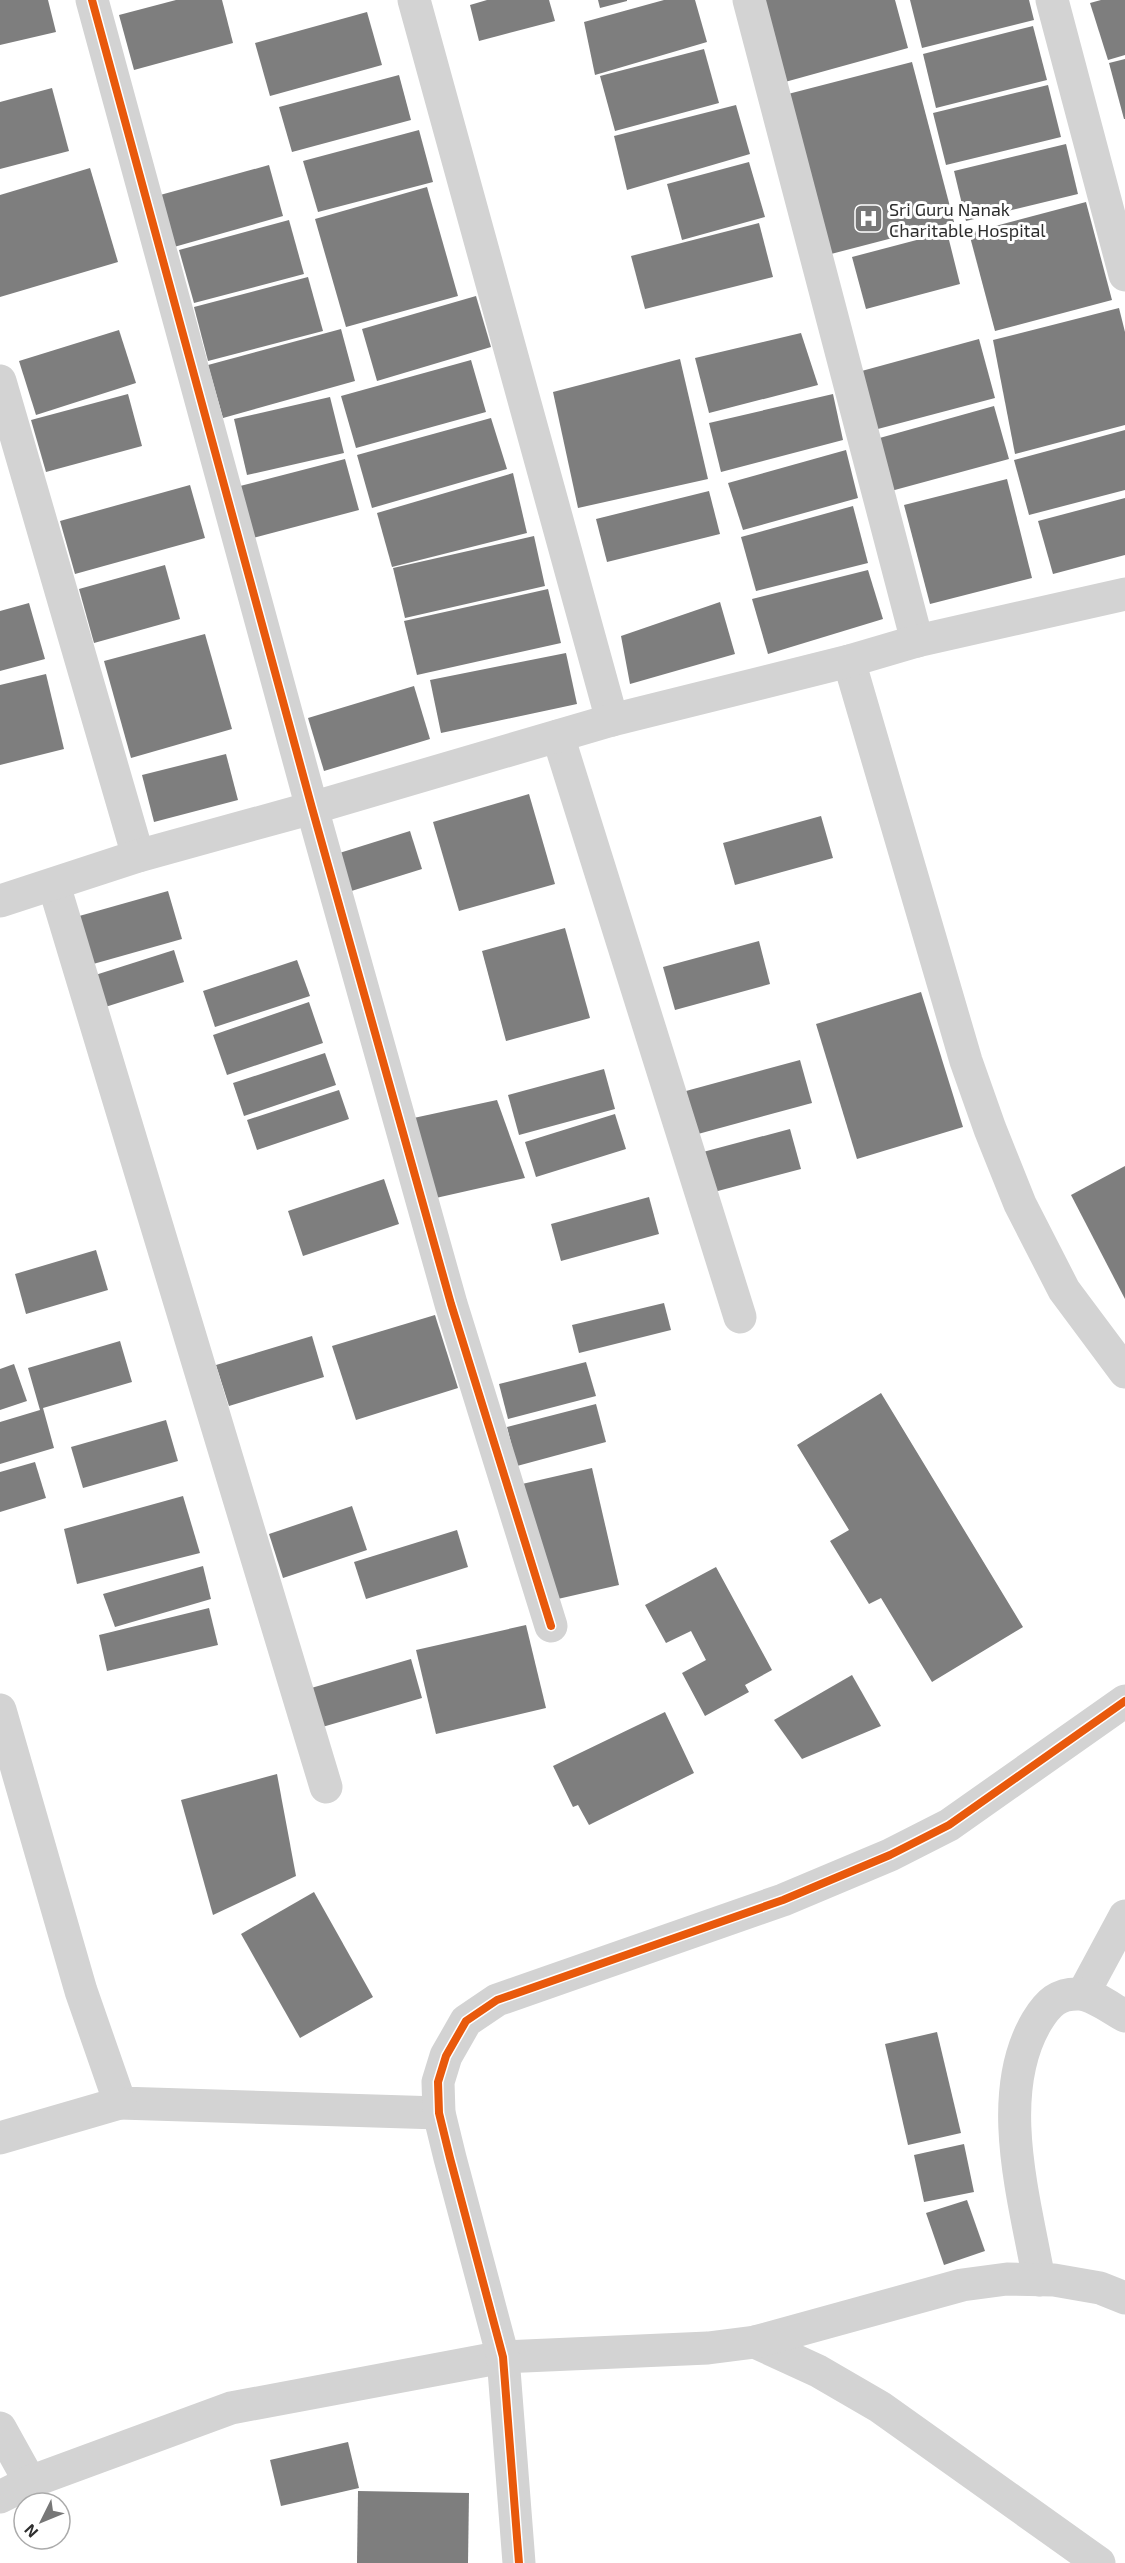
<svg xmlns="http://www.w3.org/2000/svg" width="1125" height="2563" font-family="'Exo 2',sans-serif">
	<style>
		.building { fill: #7e7e7e }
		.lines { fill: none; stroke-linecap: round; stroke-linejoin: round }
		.minor { stroke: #d3d3d3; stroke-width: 33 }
		.cycleway-casing { stroke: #fff; stroke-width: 11 }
		.cycleway { stroke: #e8590c; stroke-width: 8 }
		.labels { text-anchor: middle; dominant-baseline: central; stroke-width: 6; stroke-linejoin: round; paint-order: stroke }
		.poi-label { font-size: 18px; fill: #2e2e2e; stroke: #fff; text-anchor: start }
	</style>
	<rect width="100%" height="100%" fill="#fff"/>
	<g class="building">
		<polygon points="0,0 48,0 56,32 0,45"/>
		<polygon points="176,0 222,0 233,43 134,70 119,15"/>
		<polygon points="487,0 549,0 555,21 479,41 470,5"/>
		<polygon points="598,0 627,0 627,1 600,8"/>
		<polygon points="664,0 695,0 707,42 595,75 584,22"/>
		<polygon points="761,0 895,0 908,48 785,82"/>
		<polygon points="910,0 1029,0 1034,20 922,48"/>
		<polygon points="1101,0 1125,0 1125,55 1108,60 1090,3"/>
		<polygon points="367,12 382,65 270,96 255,43"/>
		<polygon points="1033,26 1047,80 936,108 923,54"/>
		<polygon points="704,49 719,103 615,131 600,76"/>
		<polygon points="1125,59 1125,119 1124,119 1109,63"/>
		<polygon points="912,62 954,222 831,254 788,94"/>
		<polygon points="399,75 411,120 292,152 279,107"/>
		<polygon points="1048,85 1061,137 946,165 933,113"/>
		<polygon points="52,88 69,151 0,169 0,102"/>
		<polygon points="736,105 750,154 627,190 614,136"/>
		<polygon points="419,130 433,182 318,212 303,161"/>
		<polygon points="1066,144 1078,194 966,221 954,171"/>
		<polygon points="749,162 765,217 682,240 667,184"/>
		<polygon points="269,165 283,216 167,249 153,197"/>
		<polygon points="90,168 118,262 0,297 0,195"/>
		<polygon points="427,187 458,296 346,327 315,219"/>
		<polygon points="1086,202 1112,300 995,331 969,233"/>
		<polygon points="289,220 304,274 194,303 179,250"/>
		<polygon points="759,223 773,277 645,309 631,256"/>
		<polygon points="947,232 960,284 866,309 852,257"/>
		<polygon points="308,277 323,331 208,361 194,307"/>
		<polygon points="476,296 491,347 377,381 362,329"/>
		<polygon points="1119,308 1125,332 1125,425 1015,454 993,340"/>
		<polygon points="341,329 355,381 223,418 208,365"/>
		<polygon points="119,330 136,383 36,415 19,361"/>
		<polygon points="801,333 818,385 709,413 695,358"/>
		<polygon points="979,339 995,398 874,430 858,372"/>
		<polygon points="680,359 708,479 578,508 553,392"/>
		<polygon points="471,360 486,412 356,448 341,396"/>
		<polygon points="128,394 142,446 46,472 31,420"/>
		<polygon points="833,394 843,440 721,472 709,423"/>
		<polygon points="330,397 344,453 247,475 234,419"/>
		<polygon points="994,406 1009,459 891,491 876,439"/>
		<polygon points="491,418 507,469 372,508 357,455"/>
		<polygon points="1125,430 1125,490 1029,515 1014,460"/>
		<polygon points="846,450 858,498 743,530 728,483"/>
		<polygon points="345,459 359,510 253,538 240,486"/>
		<polygon points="513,473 527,533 392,567 377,513"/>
		<polygon points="1007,479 1032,578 930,604 904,505"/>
		<polygon points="190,485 205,538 75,574 60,521"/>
		<polygon points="709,491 720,534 607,562 596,519"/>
		<polygon points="1125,498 1125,555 1053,574 1038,521"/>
		<polygon points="853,506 868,563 756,591 741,537"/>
		<polygon points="534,536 545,586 405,618 393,568"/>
		<polygon points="165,565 180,619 94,643 79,589"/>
		<polygon points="868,570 883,619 768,654 752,599"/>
		<polygon points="548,589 561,643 417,675 404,621"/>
		<polygon points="720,602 735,654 630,684 621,636"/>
		<polygon points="29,603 45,659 0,671 0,611"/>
		<polygon points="205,634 232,729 131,758 104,661"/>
		<polygon points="566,653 577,704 441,733 430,680"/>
		<polygon points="46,674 64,749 0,765 0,685"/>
		<polygon points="414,686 430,739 324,771 308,718"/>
		<polygon points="226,754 238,800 154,822 142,775"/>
		<polygon points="529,794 555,884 459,911 433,822"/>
		<polygon points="821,816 833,858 735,885 723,843"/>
		<polygon points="410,831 422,869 345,893 333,855"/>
		<polygon points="168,891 182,939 79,968 65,920"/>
		<polygon points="565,928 590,1018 506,1041 482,951"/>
		<polygon points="759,941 770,984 675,1010 663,967"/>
		<polygon points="174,950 184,982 99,1009 89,977"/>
		<polygon points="297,960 310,996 215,1027 203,991"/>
		<polygon points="921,992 963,1127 857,1159 816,1024"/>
		<polygon points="309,1002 323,1043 227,1075 213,1035"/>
		<polygon points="325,1053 336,1085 244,1116 233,1083"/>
		<polygon points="800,1060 812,1103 698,1134 686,1091"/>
		<polygon points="604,1069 615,1109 519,1135 508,1095"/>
		<polygon points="339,1090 349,1119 257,1150 247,1120"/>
		<polygon points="497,1100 525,1178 427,1200 409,1119"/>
		<polygon points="615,1114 626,1149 536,1177 525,1142"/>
		<polygon points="790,1129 801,1169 714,1192 703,1152"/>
		<polygon points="1125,1166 1125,1299 1071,1195"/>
		<polygon points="384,1179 399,1224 303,1256 288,1211"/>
		<polygon points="649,1197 659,1234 561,1261 551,1224"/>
		<polygon points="96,1250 108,1290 26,1314 15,1274"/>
		<polygon points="664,1303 671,1330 579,1353 572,1325"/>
		<polygon points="435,1315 458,1388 356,1420 332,1346"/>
		<polygon points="312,1336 324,1377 229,1406 216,1365"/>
		<polygon points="120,1341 132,1382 43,1408 54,1448 0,1464 0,1422 40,1410 28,1368"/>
		<polygon points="586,1362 596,1396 508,1419 499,1384"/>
		<polygon points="14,1364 27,1401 0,1410 0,1369"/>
		<polygon points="881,1393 1023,1627 932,1682 881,1598 869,1604 830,1541 849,1530 797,1445"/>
		<polygon points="596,1404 606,1442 517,1466 507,1427"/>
		<polygon points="166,1420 178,1461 83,1488 71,1447"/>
		<polygon points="35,1462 46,1498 0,1512 0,1472"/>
		<polygon points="592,1468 619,1585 549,1601 522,1484"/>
		<polygon points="183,1496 200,1553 77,1584 64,1529"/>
		<polygon points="352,1506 367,1550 283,1578 269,1534"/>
		<polygon points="457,1530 468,1567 366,1599 354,1562"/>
		<polygon points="203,1566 211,1599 115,1627 103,1594"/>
		<polygon points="716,1567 772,1670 745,1685 749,1692 705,1716 682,1673 706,1660 691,1631 666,1643 645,1605"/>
		<polygon points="209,1608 218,1645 107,1671 99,1635"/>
		<polygon points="526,1625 546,1708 436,1734 416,1650"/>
		<polygon points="411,1659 422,1698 312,1730 301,1691"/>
		<polygon points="852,1675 881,1726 802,1759 774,1720"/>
		<polygon points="665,1712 694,1773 589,1825 578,1805 573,1807 553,1766"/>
		<polygon points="277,1774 296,1876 213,1915 181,1800"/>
		<polygon points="314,1892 373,1997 300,2038 241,1934"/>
		<polygon points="937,2032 961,2133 908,2145 885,2044"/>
		<polygon points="964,2144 974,2192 924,2202 914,2155"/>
		<polygon points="967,2200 985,2251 944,2265 926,2213"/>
		<polygon points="348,2442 359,2488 281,2506 270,2460"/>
		<polygon points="358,2491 469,2493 468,2563 357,2563"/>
	</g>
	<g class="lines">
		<g class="minor">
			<polyline points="92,0 312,808 451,1304 551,1626"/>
			<polyline points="414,0 612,720"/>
			<polyline points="749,0 917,641"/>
			<polyline points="1052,0 1125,275"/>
			<polyline points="0,381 138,856"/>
			<polyline points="849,661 966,1061 990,1129 1020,1204 1064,1290 1125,1372"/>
			<polyline points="558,736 740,1317"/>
			<polyline points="54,885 326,1787"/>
			<polyline points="0,901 138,856 312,808 612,720 849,661 917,641 1125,594"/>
			<polyline points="0,1710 81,1991 120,2103 439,2113"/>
			<polyline points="1083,1994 1125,1916"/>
			<polyline points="0,2138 120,2103"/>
			<path d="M1039,2280C1025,2200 993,2095 1037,2021C1048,2003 1058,1993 1080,1994C1094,1995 1112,2009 1125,2016"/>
			<polyline points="755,2342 818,2371 880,2407 1099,2563"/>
			<polyline points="0,2428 30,2482"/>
			<polyline points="0,2497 30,2482 231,2408 503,2357 708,2348 755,2342 962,2285 1007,2279 1054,2280 1100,2288 1125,2298"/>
			<polyline points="519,2563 503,2357 450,2158 439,2113 438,2082 446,2056 466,2021 497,2000 783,1900 890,1855 949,1825 1125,1701"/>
		</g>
		<defs>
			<g id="cycleway">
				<polyline points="92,0 312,808 451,1304 551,1626"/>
				<polyline points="519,2563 503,2357 450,2158 439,2113 438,2082 446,2056 466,2021 497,2000 783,1900 890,1855 949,1825 1125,1701"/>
			</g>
		</defs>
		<use href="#cycleway" class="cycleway-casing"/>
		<use href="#cycleway" class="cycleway"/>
	</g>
	<defs>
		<symbol id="hospital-square" viewBox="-11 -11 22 22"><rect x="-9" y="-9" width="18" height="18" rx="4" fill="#777" stroke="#fff"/><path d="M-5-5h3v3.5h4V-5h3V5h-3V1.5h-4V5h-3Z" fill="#fff"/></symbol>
	</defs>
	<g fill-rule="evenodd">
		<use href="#hospital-square" x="852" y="202" width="33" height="33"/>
	</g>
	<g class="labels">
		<g class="poi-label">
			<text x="889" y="209">Sri Guru Nanak<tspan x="889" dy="21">Charitable Hospital</tspan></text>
		</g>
	</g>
	<g transform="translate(42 2521) rotate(227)"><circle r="28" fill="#ffffff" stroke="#ababab" stroke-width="1.5"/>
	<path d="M0-4.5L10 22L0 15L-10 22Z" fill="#777777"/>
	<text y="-9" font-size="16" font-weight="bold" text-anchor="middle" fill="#2e2e2e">N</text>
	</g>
</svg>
